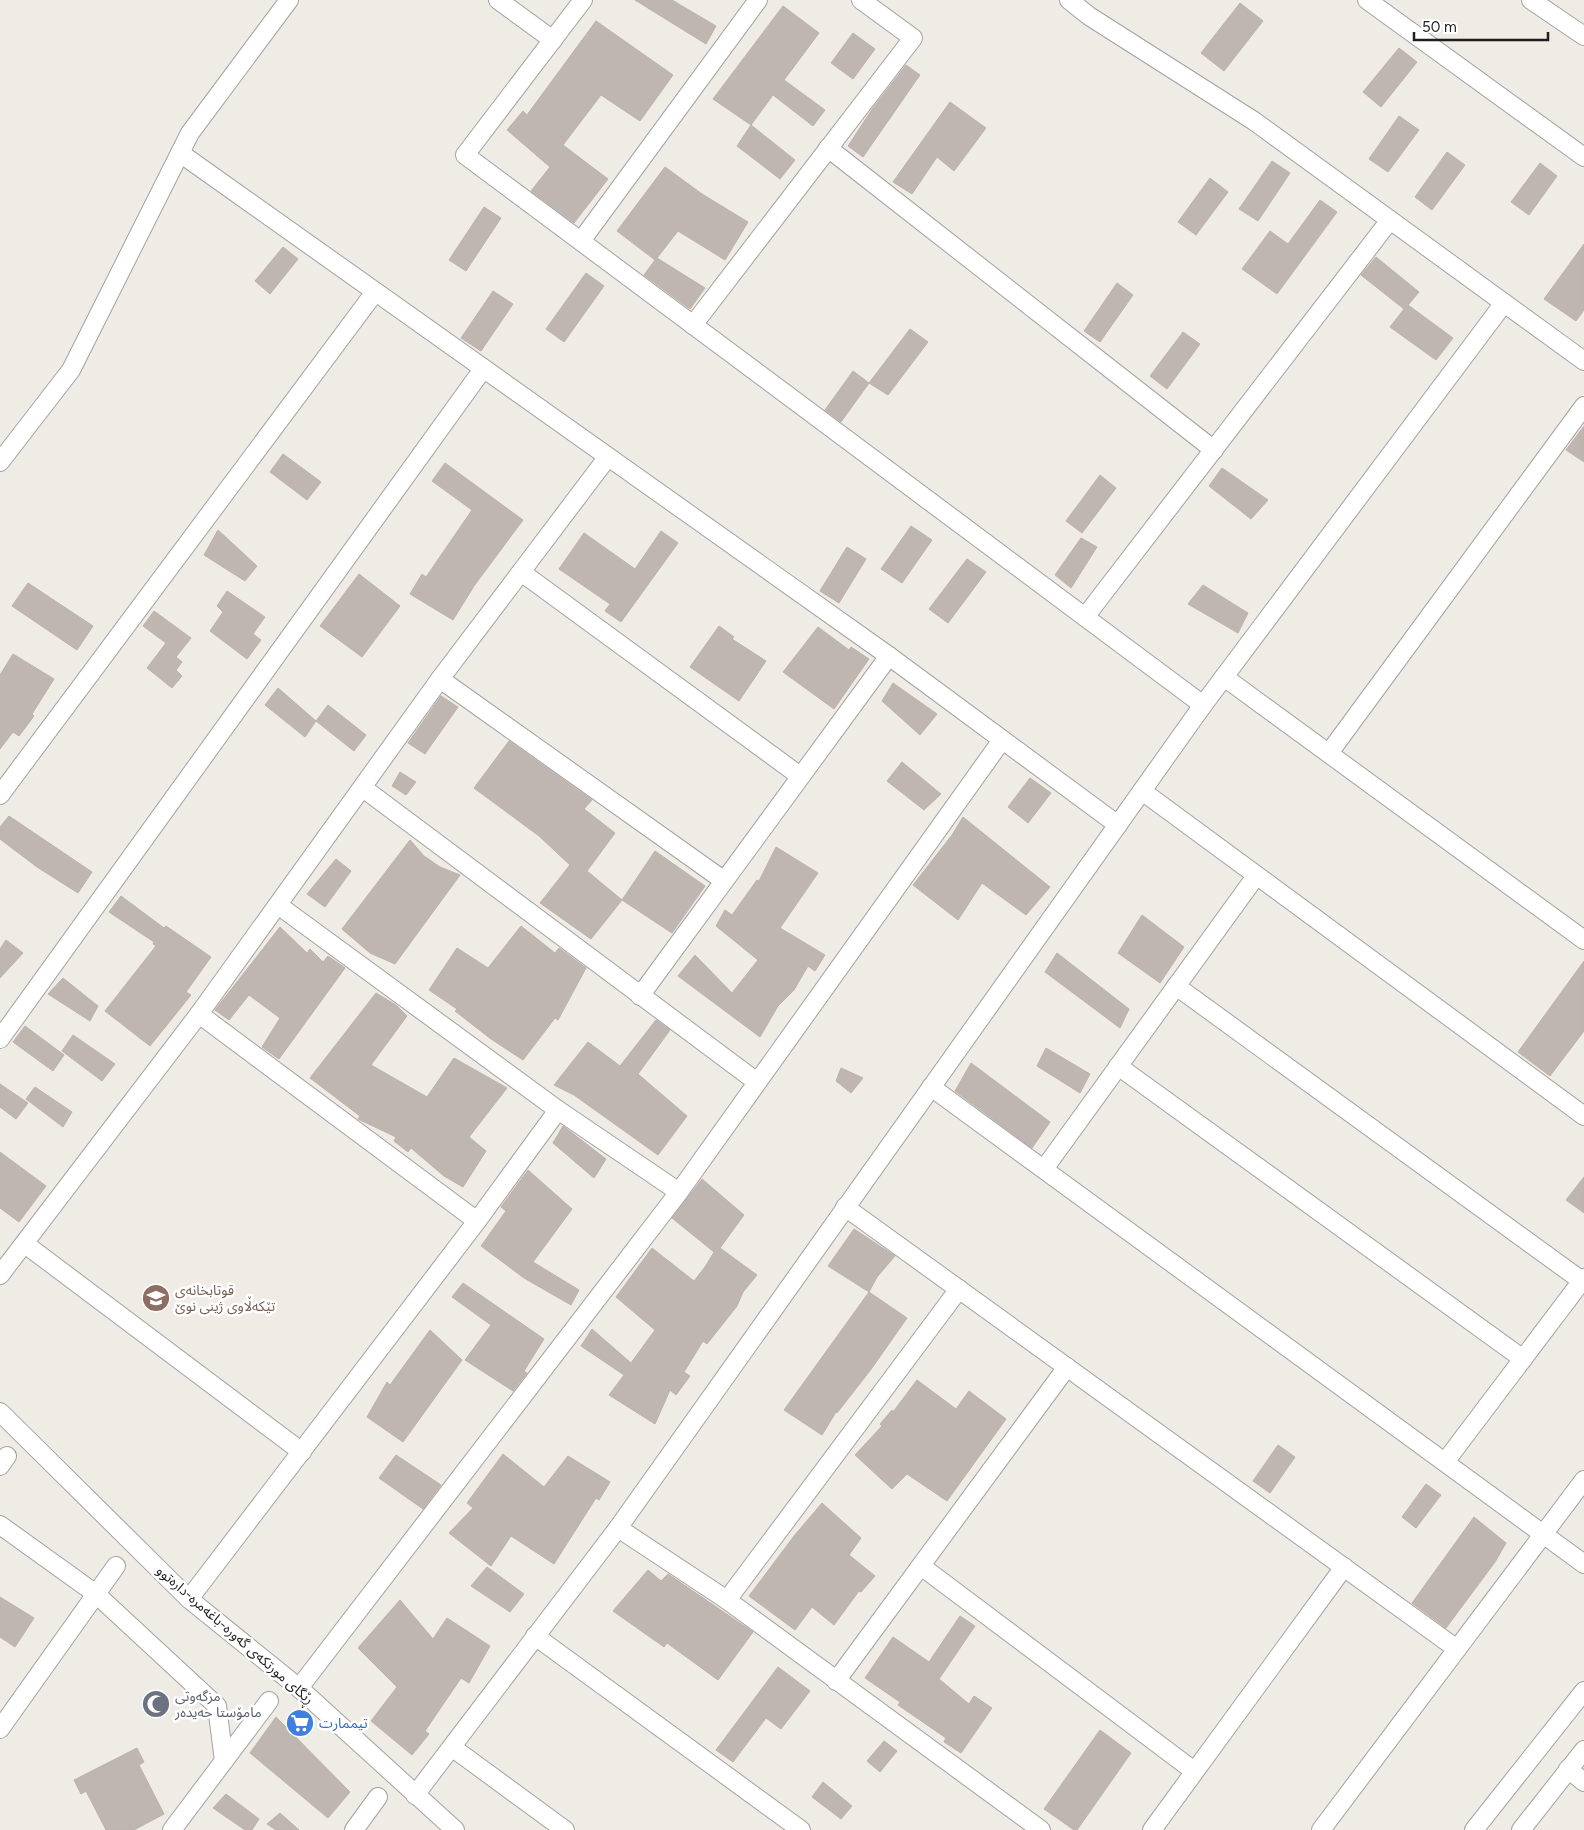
<svg xmlns="http://www.w3.org/2000/svg" width="1584" height="1830" font-family="Figtree,'Noto Sans Arabic',sans-serif">
	<style>
		.building { fill: #bfb6b2; stroke: #bfb1a9 }
		.lines { fill: none; stroke-linecap: round; stroke-linejoin: round }
		.minor-casing { stroke: #a2a2a2; stroke-width: 20 }
		.minor { stroke: #fff; stroke-width: 18 }
		.labels { text-anchor: middle; dominant-baseline: central; stroke-width: 5; stroke-linejoin: round; paint-order: stroke }
		.education-label { font-size: 14px; fill: #785e54; stroke: #fff; text-anchor: start }
		.street-label { font-size: 14px; fill: #1e1e1e; stroke: #fff }
		.worship-label { font-size: 14px; fill: #5b616d; stroke: #fff; text-anchor: start }
		.shop-label { font-size: 14px; fill: #366cbe; stroke: #fff; text-anchor: start }
	</style>
	<rect width="100%" height="100%" fill="#efebe5"/>
	<g class="building">
		<polygon points="635,0 672,0 716,26 706,44"/>
		<polygon points="1240,3 1263,21 1224,71 1201,53"/>
		<polygon points="783,6 819,33 784,80 825,110 813,126 773,95 751,125 713,99"/>
		<polygon points="596,21 673,75 640,121 601,95 563,145 608,179 574,223 531,191 550,167 507,130 523,111 527,115"/>
		<polygon points="853,33 875,49 853,79 831,63"/>
		<polygon points="1399,48 1417,62 1381,107 1363,92"/>
		<polygon points="906,65 920,75 863,157 848,146 873,108"/>
		<polygon points="950,102 986,128 954,171 937,157 912,194 893,182"/>
		<polygon points="1399,116 1419,130 1388,172 1369,159"/>
		<polygon points="751,125 795,160 780,179 737,146"/>
		<polygon points="1447,152 1465,165 1432,210 1415,197"/>
		<polygon points="1272,161 1290,173 1258,221 1239,209"/>
		<polygon points="1540,163 1557,176 1529,215 1511,202"/>
		<polygon points="665,167 702,194 748,222 725,260 678,231 657,258 705,288 690,309 644,275 655,260 617,231"/>
		<polygon points="1210,178 1228,192 1196,235 1178,222"/>
		<polygon points="1320,200 1337,212 1277,294 1242,269 1270,231 1288,244"/>
		<polygon points="484,207 501,218 466,271 449,260"/>
		<polygon points="1584,244 1584,310 1576,321 1544,299"/>
		<polygon points="283,247 298,259 270,294 255,281"/>
		<polygon points="1376,257 1419,292 1408,305 1453,338 1436,360 1390,327 1404,309 1361,275"/>
		<polygon points="586,273 604,286 564,342 546,329"/>
		<polygon points="1117,283 1133,295 1100,342 1084,331"/>
		<polygon points="493,291 513,304 481,351 461,338"/>
		<polygon points="910,329 928,342 888,395 869,383"/>
		<polygon points="1183,332 1200,344 1167,389 1150,376"/>
		<polygon points="853,371 869,383 841,422 825,410"/>
		<polygon points="1584,426 1584,462 1566,450"/>
		<polygon points="283,454 321,482 307,500 270,472"/>
		<polygon points="445,463 523,520 474,586 453,620 410,594 422,574 426,577 472,510 432,481"/>
		<polygon points="1222,468 1268,500 1251,519 1209,486"/>
		<polygon points="1100,475 1116,488 1082,533 1066,521"/>
		<polygon points="911,526 932,540 902,583 881,569"/>
		<polygon points="218,530 257,566 245,581 204,555"/>
		<polygon points="661,531 678,543 621,622 605,611 610,604 559,569 584,533 635,569"/>
		<polygon points="1081,538 1097,547 1071,588 1055,575"/>
		<polygon points="847,547 866,559 839,603 820,591"/>
		<polygon points="967,559 986,572 948,623 929,609"/>
		<polygon points="359,574 400,606 362,657 320,626"/>
		<polygon points="28,583 93,626 77,650 12,606"/>
		<polygon points="1203,585 1248,613 1238,633 1188,604"/>
		<polygon points="227,591 265,617 253,634 261,640 247,659 210,631 223,612 217,606"/>
		<polygon points="154,611 191,638 176,657 182,662 176,670 182,676 172,688 147,668 166,643 143,626"/>
		<polygon points="719,626 734,637 732,639 766,661 739,701 690,667"/>
		<polygon points="818,627 849,650 851,647 869,659 834,709 783,672"/>
		<polygon points="13,654 54,679 32,714 34,716 19,736 13,732 0,749 0,675"/>
		<polygon points="893,683 937,714 920,735 882,701"/>
		<polygon points="278,688 316,721 305,737 265,705"/>
		<polygon points="441,696 458,707 425,754 408,743"/>
		<polygon points="328,705 366,735 354,751 316,721"/>
		<polygon points="509,741 592,800 584,809 615,833 587,871 622,900 591,939 540,903 570,865 539,836 474,788"/>
		<polygon points="902,762 941,794 924,810 887,781"/>
		<polygon points="400,772 416,782 406,795 392,786"/>
		<polygon points="1030,778 1051,793 1028,823 1008,807"/>
		<polygon points="9,816 92,872 78,893 37,867 0,839 0,827"/>
		<polygon points="963,817 1050,887 1026,915 982,883 958,920 913,885 952,835"/>
		<polygon points="410,840 424,856 440,867 460,875 395,964 370,953 342,929"/>
		<polygon points="776,847 818,873 780,928 825,955 815,971 808,966 794,990 778,1006 760,1037 678,976 695,955 732,993 758,960 716,926 725,910 732,915 757,880 759,881"/>
		<polygon points="655,851 705,886 672,933 622,900"/>
		<polygon points="336,859 351,871 325,907 307,894"/>
		<polygon points="121,896 164,928 166,926 211,957 186,992 191,995 150,1046 105,1011 156,946 153,944 154,942 109,912"/>
		<polygon points="1142,915 1184,947 1160,983 1118,953"/>
		<polygon points="521,926 555,953 559,948 586,968 558,1020 555,1018 523,1060 491,1039 455,1011 457,1009 429,990 457,948 488,968"/>
		<polygon points="280,927 307,953 310,949 323,962 328,956 345,968 279,1059 262,1047 280,1018 249,995 229,1020 215,1010"/>
		<polygon points="6,940 23,953 0,978 0,949"/>
		<polygon points="1057,953 1129,1009 1120,1028 1045,972"/>
		<polygon points="1584,961 1584,1031 1550,1076 1518,1052"/>
		<polygon points="63,978 98,1006 90,1021 48,994"/>
		<polygon points="376,993 396,1005 407,1016 371,1065 427,1097 454,1058 507,1088 469,1137 486,1151 463,1187 444,1176 411,1148 408,1152 394,1141 396,1137 358,1119 360,1116 310,1078"/>
		<polygon points="656,1020 670,1030 638,1074 687,1116 658,1155 574,1095 554,1085 588,1042 620,1066"/>
		<polygon points="25,1026 64,1055 53,1071 13,1042"/>
		<polygon points="73,1035 115,1064 102,1081 62,1051"/>
		<polygon points="1046,1048 1090,1074 1080,1093 1037,1066"/>
		<polygon points="971,1063 1050,1122 1032,1148 955,1091"/>
		<polygon points="841,1068 863,1078 851,1093 836,1081"/>
		<polygon points="0,1084 28,1103 16,1119 0,1107"/>
		<polygon points="35,1087 72,1112 63,1127 26,1099"/>
		<polygon points="563,1126 606,1159 594,1178 553,1143"/>
		<polygon points="0,1152 46,1186 19,1222 0,1208"/>
		<polygon points="528,1170 572,1209 533,1262 579,1290 571,1305 524,1278 481,1246 506,1211 501,1207"/>
		<polygon points="1584,1177 1584,1213 1566,1200"/>
		<polygon points="702,1179 744,1215 720,1248 757,1275 743,1292 737,1306 707,1344 703,1341 684,1372 690,1376 676,1395 670,1390 655,1424 609,1395 624,1375 581,1346 592,1329 631,1363 655,1330 616,1297 652,1248 694,1281 705,1267 714,1252 672,1218"/>
		<polygon points="854,1229 895,1256 877,1277 869,1292 828,1266"/>
		<polygon points="463,1283 544,1339 524,1371 527,1373 513,1391 465,1360 491,1325 452,1297"/>
		<polygon points="869,1292 907,1318 872,1368 837,1413 836,1412 822,1435 784,1410"/>
		<polygon points="430,1330 462,1360 403,1442 367,1417 387,1382 390,1385"/>
		<polygon points="917,1380 956,1409 969,1391 1006,1419 947,1501 907,1474 892,1489 855,1455 882,1426 880,1424 892,1410 893,1412"/>
		<polygon points="1278,1445 1295,1457 1270,1493 1253,1481"/>
		<polygon points="503,1454 544,1487 568,1456 610,1482 599,1500 596,1498 554,1564 511,1536 491,1566 449,1533 473,1508 467,1503"/>
		<polygon points="396,1455 441,1485 423,1509 379,1478"/>
		<polygon points="1426,1484 1441,1495 1416,1528 1402,1517"/>
		<polygon points="822,1503 861,1538 849,1555 875,1576 861,1592 859,1591 834,1625 812,1607 795,1630 749,1596 794,1536"/>
		<polygon points="1474,1517 1506,1543 1495,1562 1446,1628 1412,1603"/>
		<polygon points="487,1567 524,1594 510,1612 471,1586"/>
		<polygon points="648,1570 661,1581 668,1574 753,1632 718,1680 667,1643 664,1647 613,1611"/>
		<polygon points="0,1597 34,1618 15,1647 0,1637"/>
		<polygon points="400,1600 433,1639 447,1618 490,1646 469,1683 461,1678 425,1731 429,1734 412,1755 371,1721 397,1687 358,1648"/>
		<polygon points="960,1616 975,1626 939,1679 969,1704 974,1696 992,1708 961,1753 944,1742 946,1738 898,1705 900,1702 865,1678 893,1637 929,1662"/>
		<polygon points="778,1667 810,1691 781,1729 766,1718 733,1762 716,1750"/>
		<polygon points="276,1717 350,1792 328,1818 250,1753"/>
		<polygon points="1100,1730 1131,1753 1077,1830 1074,1830 1044,1809"/>
		<polygon points="884,1741 897,1751 880,1772 867,1761"/>
		<polygon points="137,1748 144,1762 139,1765 164,1814 134,1830 106,1830 86,1791 81,1794 74,1780"/>
		<polygon points="823,1782 852,1806 841,1819 812,1797"/>
		<polygon points="226,1794 259,1819 252,1830 245,1830 213,1808"/>
		<polygon points="280,1813 299,1830 276,1830 267,1824"/>
	</g>
	<g class="lines">
		<defs>
			<g id="minor">
				<polyline points="498,0 553,40"/>
				<polyline points="583,0 465,155 1203,705"/>
				<polyline points="1069,0 1089,16 1254,121 1584,361"/>
				<polyline points="1367,0 1584,157"/>
				<polyline points="1531,0 1584,36"/>
				<polyline points="828,148 1214,450"/>
				<polyline points="180,153 889,656 1118,825"/>
				<polyline points="581,241 758,0"/>
				<polyline points="693,325 913,38 861,0"/>
				<polyline points="0,462 71,370 190,133 289,0"/>
				<polyline points="521,572 800,776"/>
				<polyline points="1085,617 1390,220"/>
				<polyline points="1224,677 1584,940"/>
				<polyline points="440,679 723,880"/>
				<polyline points="1329,753 1584,406"/>
				<polyline points="363,788 757,1082"/>
				<polyline points="1142,791 1584,1116"/>
				<polyline points="0,795 375,292"/>
				<polyline points="278,905 558,1110 679,1192"/>
				<polyline points="1176,986 1582,1281"/>
				<polyline points="640,996 889,656"/>
				<polyline points="199,1014 477,1221"/>
				<polyline points="0,1039 483,369"/>
				<polyline points="1118,1066 1523,1359"/>
				<polyline points="931,1087 1584,1564"/>
				<polyline points="1044,1169 1256,876"/>
				<polyline points="845,1207 1457,1649"/>
				<polyline points="25,1244 302,1452"/>
				<polyline points="0,1275 199,1014 440,679 607,458"/>
				<polyline points="0,1412 189,1599 299,1688 455,1830"/>
				<polyline points="1445,1462 1584,1278"/>
				<polyline points="0,1466 7,1456"/>
				<polyline points="0,1525 96,1594 217,1706 224,1761"/>
				<polyline points="618,1528 727,1600 1041,1830"/>
				<polyline points="921,1566 1194,1771"/>
				<polyline points="189,1599 477,1221 558,1110"/>
				<polyline points="727,1600 959,1289"/>
				<polyline points="535,1636 801,1830"/>
				<polyline points="836,1681 1067,1367"/>
				<polyline points="299,1688 679,1192 1002,740"/>
				<polyline points="0,1729 116,1566"/>
				<polyline points="453,1748 565,1830"/>
				<polyline points="1568,1769 1584,1782"/>
				<polyline points="415,1795 618,1528 1203,705 1504,303"/>
				<polyline points="172,1830 269,1701"/>
				<polyline points="354,1830 378,1797"/>
				<polyline points="1152,1830 1344,1567"/>
				<polyline points="1321,1830 1584,1480"/>
				<polyline points="1474,1830 1584,1691"/>
				<polyline points="1521,1830 1584,1750"/>
			</g>
		</defs>
		<use href="#minor" class="minor-casing"/>
		<use href="#minor" class="minor"/>
	</g>
	<defs>
		<symbol id="school-disc" viewBox="-11 -11 22 22"><circle r="9.5" fill="#8d6e63" stroke="#fff"/><path d="M0-5L7-2L0 1L-7-2ZM-4 1L0 2.5L4 1V4Q0 6-4 4Z" fill="#fff"/></symbol>
		<symbol id="mosque-disc" viewBox="-11 -11 22 22"><circle r="9.5" fill="#6b7280" stroke="#fff"/><path d="M3.5-4.9A6 6 0 1 0 3.5 4.9A5 5 0 1 1 3.5-4.9Z" fill="#fff"/></symbol>
		<symbol id="supermarket-disc" viewBox="-11 -11 22 22"><circle r="9.5" fill="#3f7fe0" stroke="#fff"/><path d="M-6-5.5h2.5l.6 2H6L4.5 2H-2.5L-4.4-4H-6ZM-1.5 3.2a1.3 1.3 0 1 0 .1 0ZM3 3.2a1.3 1.3 0 1 0 .1 0Z" fill="#fff"/></symbol>
	</defs>
	<g fill-rule="evenodd">
		<use href="#school-disc" x="140" y="1282" width="32" height="32"/>
		<use href="#mosque-disc" x="140" y="1688" width="32" height="32"/>
		<use href="#supermarket-disc" x="284" y="1707" width="32" height="32"/>
	</g>
	<g class="labels">
		<g class="education-label">
			<text x="175" y="1290">قوتابخانەی<tspan x="175" dy="16">تێکەڵاوی ژینی نوێ</tspan></text>
		</g>
		<g class="street-label">
			<text transform="translate(235 1635) rotate(41)">ڕێگای مورتکەی گەورە-باغەمرە-دارەتوو</text>
		</g>
		<g class="worship-label">
			<text x="175" y="1696">مزگەوتی<tspan x="175" dy="16">مامۆستا حەیدەر</tspan></text>
		</g>
		<g class="shop-label">
			<text x="319" y="1723">تیممارت</text>
		</g>
	</g>
	<path d="M1414 32v8h134v-8" fill="none" stroke="#1e1e1e" stroke-width="2.5"/>
	<text x="1422" y="32" font-size="15" fill="#1e1e1e" stroke="#ffffff" stroke-width="4" paint-order="stroke">50 m</text>
</svg>
